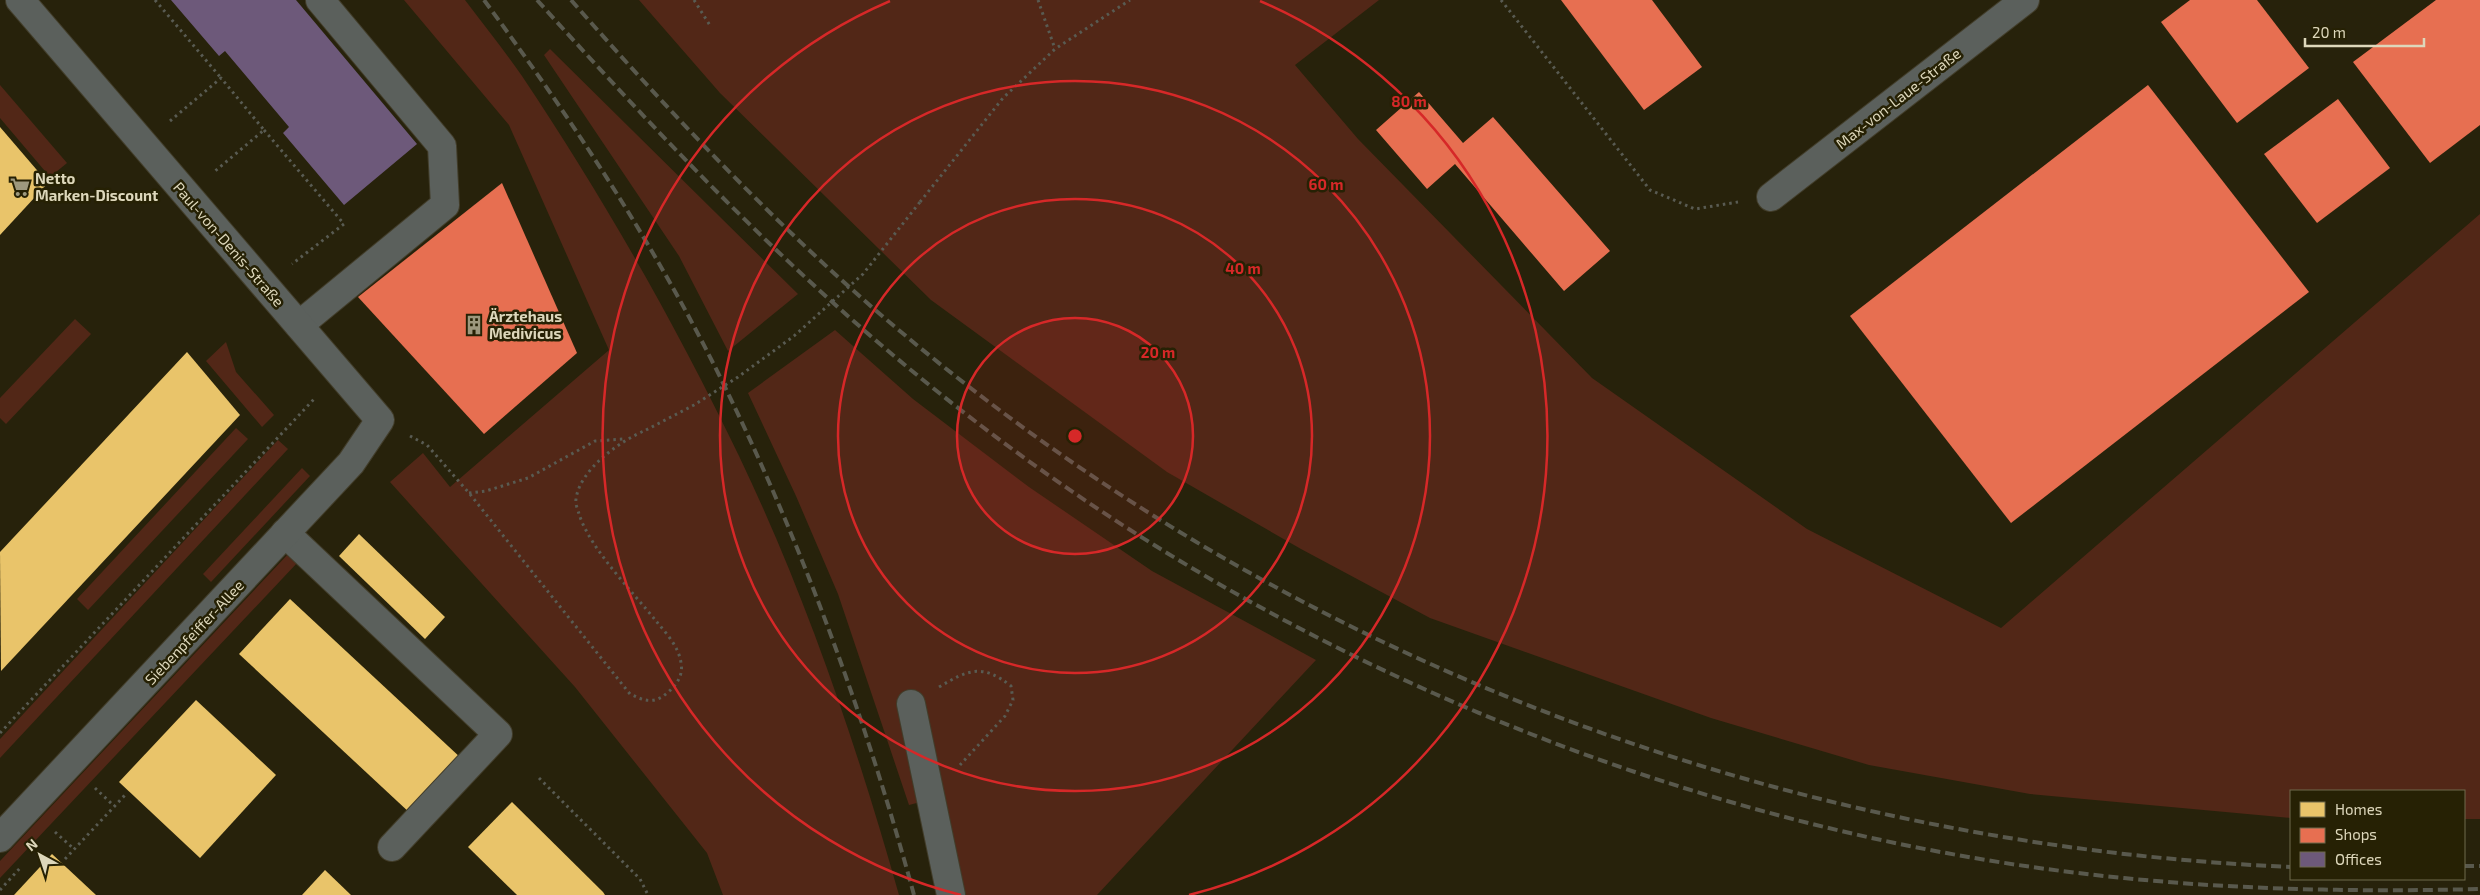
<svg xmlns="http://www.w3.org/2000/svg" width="2480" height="895" font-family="'Exo 2',sans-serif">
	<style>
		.green { fill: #522717 }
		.homes { fill: #e9c46a }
		.shops { fill: #e76f51 }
		.offices { fill: #6d597a }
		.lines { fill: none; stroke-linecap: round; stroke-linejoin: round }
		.minor-casing { stroke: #423d2a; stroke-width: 30 }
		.path { stroke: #595b52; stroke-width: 3; stroke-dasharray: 2.5 4; stroke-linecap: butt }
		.minor { stroke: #5b605c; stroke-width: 28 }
		.rail { stroke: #59594d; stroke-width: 4; stroke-dasharray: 10 5; stroke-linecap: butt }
		.path-bridge { stroke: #595b52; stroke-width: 3; stroke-dasharray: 2.5 4; stroke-linecap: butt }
		.ring { fill: none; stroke: #d62828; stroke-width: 2.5 }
		.labels { text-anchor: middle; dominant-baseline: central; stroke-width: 5; stroke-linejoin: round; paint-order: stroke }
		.street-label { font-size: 15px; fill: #ddd7bb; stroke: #262104 }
		.poi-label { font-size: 15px; font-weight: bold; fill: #ddd7bb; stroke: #262104; text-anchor: start }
		.centre { fill: #d62828; stroke: #262104; stroke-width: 2.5 }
		.ring-label { font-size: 15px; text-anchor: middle; font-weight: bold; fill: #d62828; stroke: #262104; stroke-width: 5; stroke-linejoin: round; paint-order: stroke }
	</style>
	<rect width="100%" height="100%" fill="#27220b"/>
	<g class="green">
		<path d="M404,0H465C484,25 504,50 522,76C603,197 676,325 739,456C806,596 857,746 899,895H723L707,853L575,687L390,482L423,453L450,487L609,350L509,125Z"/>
		<polygon points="639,0 1379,0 1295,65 1358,139 1592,378 1807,529 2001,628 2480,214 2480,819 2464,819 2464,791 2291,791 2291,818 2030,794 1869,765 1711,718 1430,618 1301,549 1167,472 931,300 720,93"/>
		<polygon points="550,49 798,294 728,351 679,256 544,55"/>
		<polygon points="0,85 67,163 50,177 0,118"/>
		<polygon points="75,319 91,334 6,424 0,418 0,398"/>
		<polygon points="835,330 913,399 1029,487 1152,571 1316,660 1097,895 959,895 936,798 909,805 838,594 796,496 748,393"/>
		<polygon points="226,342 236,372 274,415 262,427 206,361"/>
		<polygon points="236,428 248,439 88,610 77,599"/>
		<polygon points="278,440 288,449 0,758 0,739"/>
		<polygon points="302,468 310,476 211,582 203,574"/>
		<polygon points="289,553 298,562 0,878 0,861"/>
	</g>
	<g class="homes">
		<polygon points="0,127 48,183 0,235"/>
		<polygon points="187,352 240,415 1,671 0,552"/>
		<polygon points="359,534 445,617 425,639 339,556"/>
		<polygon points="290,599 462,759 411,814 239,654"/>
		<polygon points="196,700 276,775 200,858 119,782"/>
		<polygon points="512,802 603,892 605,895 517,895 468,847"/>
		<polygon points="52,854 96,895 14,895"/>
		<polygon points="325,870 351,895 302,895"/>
	</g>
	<g class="shops">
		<polygon points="1561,0 1652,0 1702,67 1644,110"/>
		<polygon points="2190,0 2257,0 2309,68 2237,123 2161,22"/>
		<polygon points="2436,0 2480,0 2480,125 2430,163 2353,62"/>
		<polygon points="2148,85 2309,292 2011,523 1850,316"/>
		<polygon points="1419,92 1463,143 1493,117 1610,251 1564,291 1455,164 1427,189 1376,130"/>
		<polygon points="2338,99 2390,168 2317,223 2264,154"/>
		<polygon points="502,183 577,353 484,434 358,297"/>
	</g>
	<polygon class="offices" points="171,0 296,0 417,144 344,205 283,133 289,127 225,51 219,56"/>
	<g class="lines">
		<defs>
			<g id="minor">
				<polyline points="1771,197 2025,0"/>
				<polyline points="299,325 445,205 442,146 320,0"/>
				<polyline points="285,533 498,734 392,847"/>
				<polyline points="911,704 951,895"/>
				<polyline points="0,838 351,463 380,420 20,0"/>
			</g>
		</defs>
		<use href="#minor" class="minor-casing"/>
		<g class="path">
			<polyline points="155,0 221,78"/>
			<polyline points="694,0 711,27"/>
			<polyline points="1038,0 1055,49"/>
			<polyline points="1501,0 1650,190 1695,209 1738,202"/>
			<polyline points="170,121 221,78 264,130 214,172"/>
			<polyline points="264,130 344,224 292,264"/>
			<polyline points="920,202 1003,98 1055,49 1130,0"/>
			<path d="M410,436L427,445L469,493L630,694C641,699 650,704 662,697C673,689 684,678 681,663C679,647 666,633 656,621C633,592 590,549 579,514C578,510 575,504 576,499C580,469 620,441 646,430"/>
			<polyline points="469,493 486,491 528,478 595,441 624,439"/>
			<path d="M939,687C968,670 982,663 1011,686L1013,700L1005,716L960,765"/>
			<polyline points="0,733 316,397"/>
			<polyline points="539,778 640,879 648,895"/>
			<polyline points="95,788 114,806"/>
			<polyline points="55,832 74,849"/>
			<polyline points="65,859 126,794"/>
			<polyline points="0,890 21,867"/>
		</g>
		<use href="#minor" class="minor"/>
		<g class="rail">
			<path d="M484,0C573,121 657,248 723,383C803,546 866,719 914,895"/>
			<path d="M537,0C666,143 792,276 943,396C1276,662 1700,837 2124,878C2243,890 2361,892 2480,889"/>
			<path d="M571,0C672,115 777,227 894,326C1286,658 1779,845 2291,867"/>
			<polyline points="2464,866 2480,866"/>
		</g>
		<polyline class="path-bridge" points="646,430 694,405 738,377 794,336 863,274 920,202"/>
	</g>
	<circle cx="1075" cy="436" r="118" fill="#d62828" fill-opacity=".12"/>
	<g class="ring">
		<circle cx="1075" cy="436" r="118"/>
		<circle cx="1075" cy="436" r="237"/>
		<circle cx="1075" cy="436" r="355"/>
		<path d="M961 895A473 473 0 0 1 890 1M1260 1A473 473 0 0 1 1189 895"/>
	</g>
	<defs>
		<symbol id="supermarket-bare" viewBox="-9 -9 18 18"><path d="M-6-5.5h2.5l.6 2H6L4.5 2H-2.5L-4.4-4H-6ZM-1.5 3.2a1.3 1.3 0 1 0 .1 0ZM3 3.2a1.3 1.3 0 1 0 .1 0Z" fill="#9d987d" stroke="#262104" stroke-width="2.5" paint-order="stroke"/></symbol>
		<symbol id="building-bare" viewBox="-9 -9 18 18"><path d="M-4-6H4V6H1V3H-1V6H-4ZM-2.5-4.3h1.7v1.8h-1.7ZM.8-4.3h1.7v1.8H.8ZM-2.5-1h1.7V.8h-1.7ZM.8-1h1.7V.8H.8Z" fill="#9d987d" stroke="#262104" stroke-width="2.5" paint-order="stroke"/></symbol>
	</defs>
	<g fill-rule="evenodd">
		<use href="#supermarket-bare" x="6" y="173" width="28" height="28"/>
		<use href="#building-bare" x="460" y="311" width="28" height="28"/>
	</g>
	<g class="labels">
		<g class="street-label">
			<text transform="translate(1898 98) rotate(-38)">Max-von-Laue-Straße</text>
			<text transform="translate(229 244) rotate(49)">Paul-von-Denis-Straße</text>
			<text transform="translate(194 632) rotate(-47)">Siebenpfeiffer-Allee</text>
		</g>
		<g class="poi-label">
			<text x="35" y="178">Netto<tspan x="35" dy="17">Marken-Discount</tspan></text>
			<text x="489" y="316">Ärztehaus<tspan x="489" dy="17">Medivicus</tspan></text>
		</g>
	</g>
	<circle cx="1075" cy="436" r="8" class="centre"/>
	<g class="ring-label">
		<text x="1409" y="107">80 m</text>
		<text x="1326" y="190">60 m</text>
		<text x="1243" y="274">40 m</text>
		<text x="1158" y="358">20 m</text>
	</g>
	<rect x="2290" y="790" width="175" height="90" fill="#262104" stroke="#6f6a4d"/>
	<rect x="2300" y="802" width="25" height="15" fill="#e9c46a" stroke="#6f6a4d"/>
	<text x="2335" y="815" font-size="15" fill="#ddd7bb">Homes</text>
	<rect x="2300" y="828" width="25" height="15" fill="#e76f51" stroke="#6f6a4d"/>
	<text x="2335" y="840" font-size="15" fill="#ddd7bb">Shops</text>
	<rect x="2300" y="852" width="25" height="15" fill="#6d597a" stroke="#6f6a4d"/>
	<text x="2335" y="865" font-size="15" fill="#ddd7bb">Offices</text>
	<g transform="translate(40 855) rotate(320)" stroke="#262104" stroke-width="4" paint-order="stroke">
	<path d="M0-4L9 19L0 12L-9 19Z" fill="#ddd7bb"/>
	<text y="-8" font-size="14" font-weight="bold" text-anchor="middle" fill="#ddd7bb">N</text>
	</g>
	<path d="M2305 38v8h119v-8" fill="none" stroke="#ddd7bb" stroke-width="2.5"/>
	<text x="2312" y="38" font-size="15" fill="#ddd7bb" stroke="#262104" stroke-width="4" paint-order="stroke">20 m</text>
</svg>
